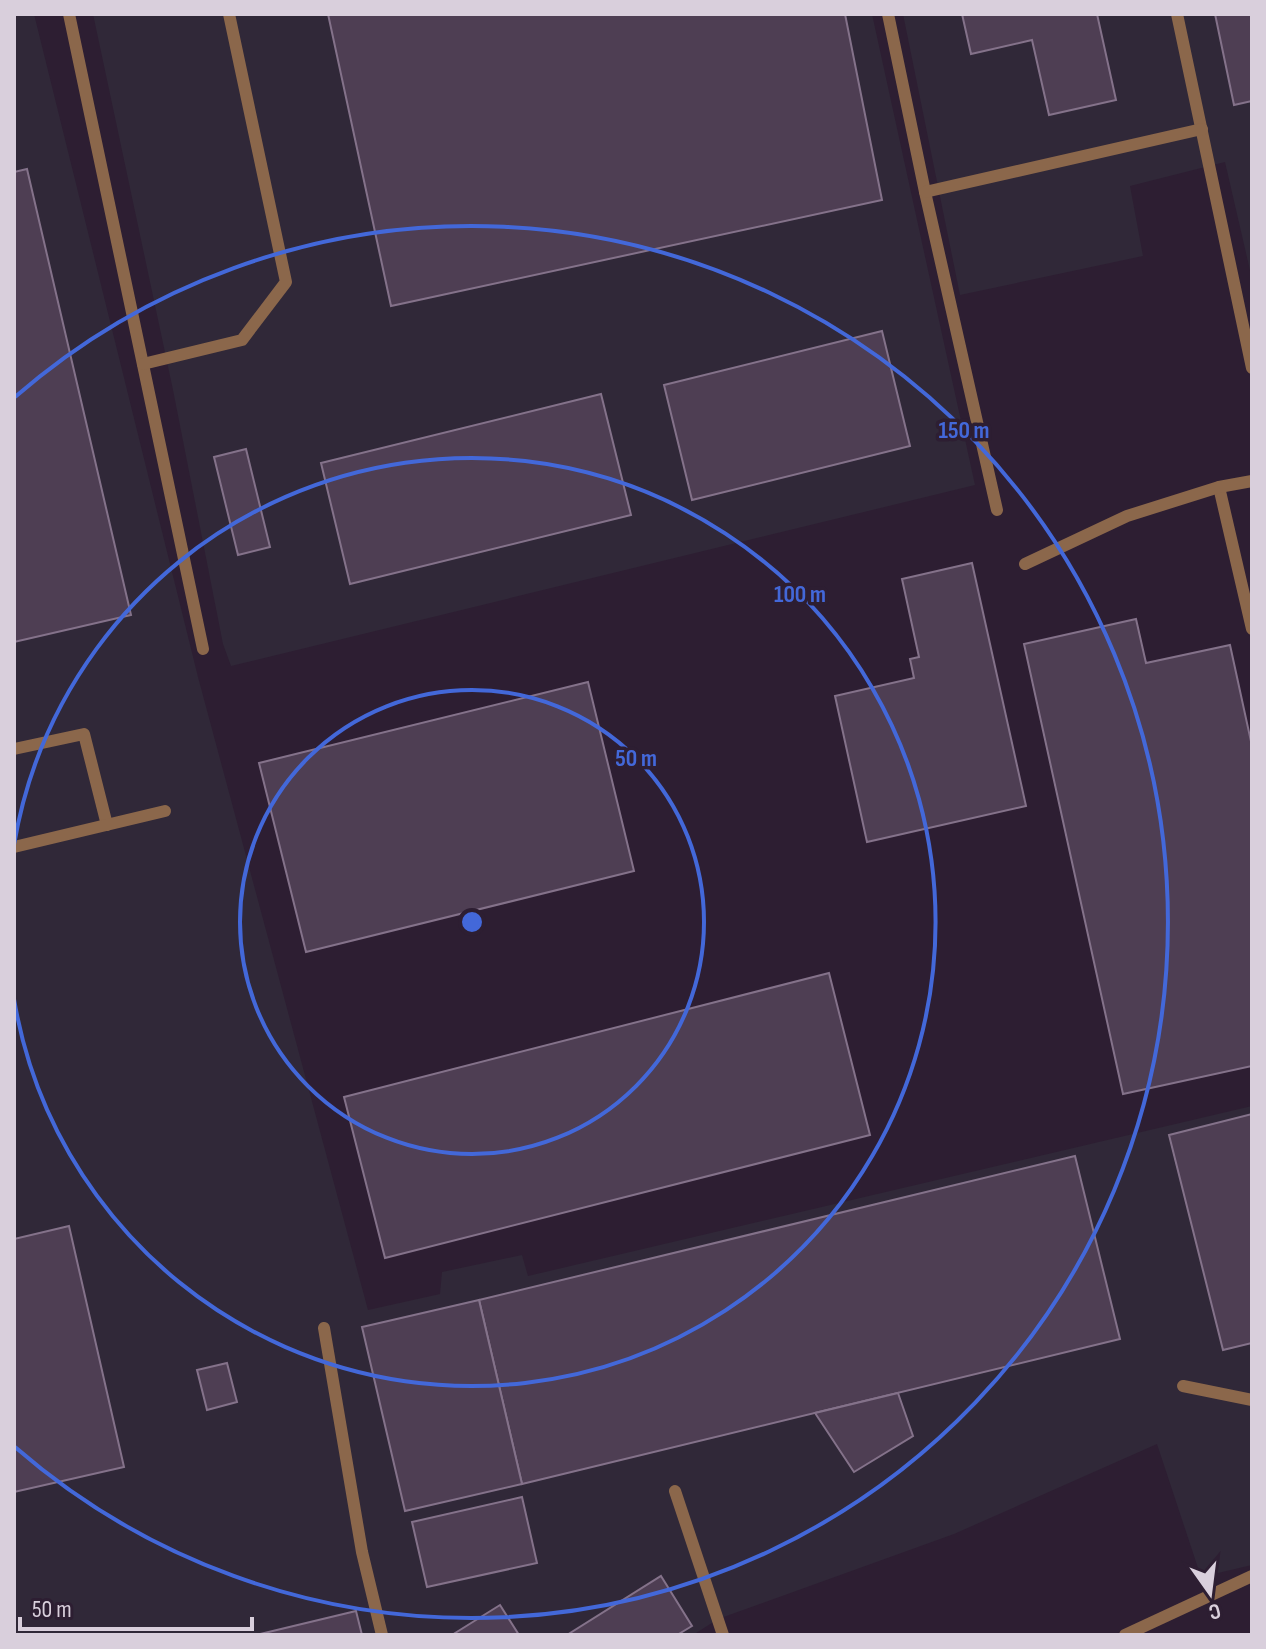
<svg xmlns="http://www.w3.org/2000/svg" width="1266" height="1649" font-family="'Sofia Sans Condensed',sans-serif">
	<style>
		.industrial { fill: #302838 }
		.building { fill: #4e3e53; stroke: #84728a; stroke-width: 2 }
		.lines { fill: none; stroke-linecap: round; stroke-linejoin: round }
		.service { stroke: #8b674b; stroke-width: 12 }
		.ring { fill: none; stroke: #4368d9; stroke-width: 4 }
		.centre { fill: #4368d9; stroke: #2d1e32; stroke-width: 4 }
		.ring-label { font-size: 24px; text-anchor: middle; font-weight: bold; fill: #4368d9; stroke: #2d1e32; stroke-width: 7; stroke-linejoin: round; paint-order: stroke }
	</style>
	<rect width="100%" height="100%" fill="#2d1e32"/>
	<g class="industrial">
		<polygon points="14,14 34,14 198,677 368,1310 440,1294 442,1272 522,1255 528,1276 1252,1106 1252,1565 1201,1577 1157,1444 954,1534 718,1619 693,1635 14,1635"/>
		<polygon points="93,14 872,14 975,485 231,666 223,644 173,390"/>
		<polygon points="903,14 1252,14 1252,279 1225,162 1130,186 1143,256 960,295"/>
	</g>
	<g class="building">
		<polygon points="328,14 845,14 882,200 391,306"/>
		<polygon points="962,14 1097,14 1116,100 1049,115 1032,40 971,54"/>
		<polygon points="1215,14 1252,14 1252,101 1234,105"/>
		<polygon points="27,169 131,615 14,642 14,172"/>
		<polygon points="882,331 910,446 692,500 664,385"/>
		<polygon points="601,394 631,515 350,584 321,463"/>
		<polygon points="246,449 270,547 238,555 214,457"/>
		<polygon points="972,563 1026,806 867,842 835,696 914,678 910,659 919,657 902,579"/>
		<polygon points="1136,619 1146,663 1230,645 1252,746 1252,1066 1123,1094 1024,644"/>
		<polygon points="588,682 634,871 306,952 259,763"/>
		<polygon points="829,973 870,1135 385,1258 344,1097"/>
		<polygon points="1252,1114 1252,1343 1223,1350 1169,1135"/>
		<polygon points="1075,1156 1120,1339 522,1484 479,1300"/>
		<polygon points="69,1226 124,1467 14,1492 14,1239"/>
		<polygon points="479,1300 522,1484 405,1511 362,1327"/>
		<polygon points="227,1363 237,1402 207,1410 197,1370"/>
		<polygon points="898,1393 913,1436 854,1472 815,1413"/>
		<polygon points="522,1497 537,1563 427,1587 412,1522"/>
		<polygon points="661,1576 692,1626 677,1635 567,1635"/>
		<polygon points="500,1605 519,1635 452,1635"/>
		<polygon points="356,1611 362,1635 256,1635"/>
	</g>
	<g class="lines">
		<g class="service">
			<polyline points="69,14 203,649"/>
			<polyline points="888,14 925,192 997,510"/>
			<polyline points="1177,14 1252,368"/>
			<polyline points="925,192 1202,129"/>
			<polyline points="143,364 242,340 286,282 229,14"/>
			<polyline points="1219,487 1252,629"/>
			<polyline points="1025,564 1127,516 1219,487 1252,481"/>
			<polyline points="14,749 84,734 107,825"/>
			<polyline points="14,847 165,811"/>
			<polyline points="324,1328 362,1552 382,1635"/>
			<polyline points="1183,1386 1252,1400"/>
			<polyline points="675,1491 723,1635"/>
			<polyline points="1125,1635 1252,1576"/>
		</g>
	</g>
	<g class="ring">
		<circle cx="472" cy="922" r="232"/>
		<path d="M14 845A464 464 0 1 1 14 999"/>
		<path d="M15 397A696 696 0 1 1 15 1447"/>
	</g>
	<circle cx="472" cy="922" r="12" class="centre"/>
	<g class="ring-label">
		<text x="964" y="438">150 m</text>
		<text x="800" y="602">100 m</text>
		<text x="636" y="766">50 m</text>
	</g>
	<rect width="1266" height="1649" fill="none" stroke="#d9cfdc" stroke-width="32"/>
	<g transform="translate(1210 1593) rotate(166)" stroke="#2d1e32" stroke-width="6" paint-order="stroke">
	<path d="M0-6L14 30L0 20L-14 30Z" fill="#d9cfdc"/>
	<text y="-12" font-size="22" font-weight="bold" text-anchor="middle" fill="#d9cfdc">С</text>
	</g>
	<path d="M20 1617v12h232v-12" fill="none" stroke="#d9cfdc" stroke-width="4"/>
	<text x="32" y="1617" font-size="24" fill="#d9cfdc" stroke="#2d1e32" stroke-width="6" paint-order="stroke">50 m</text>
</svg>
